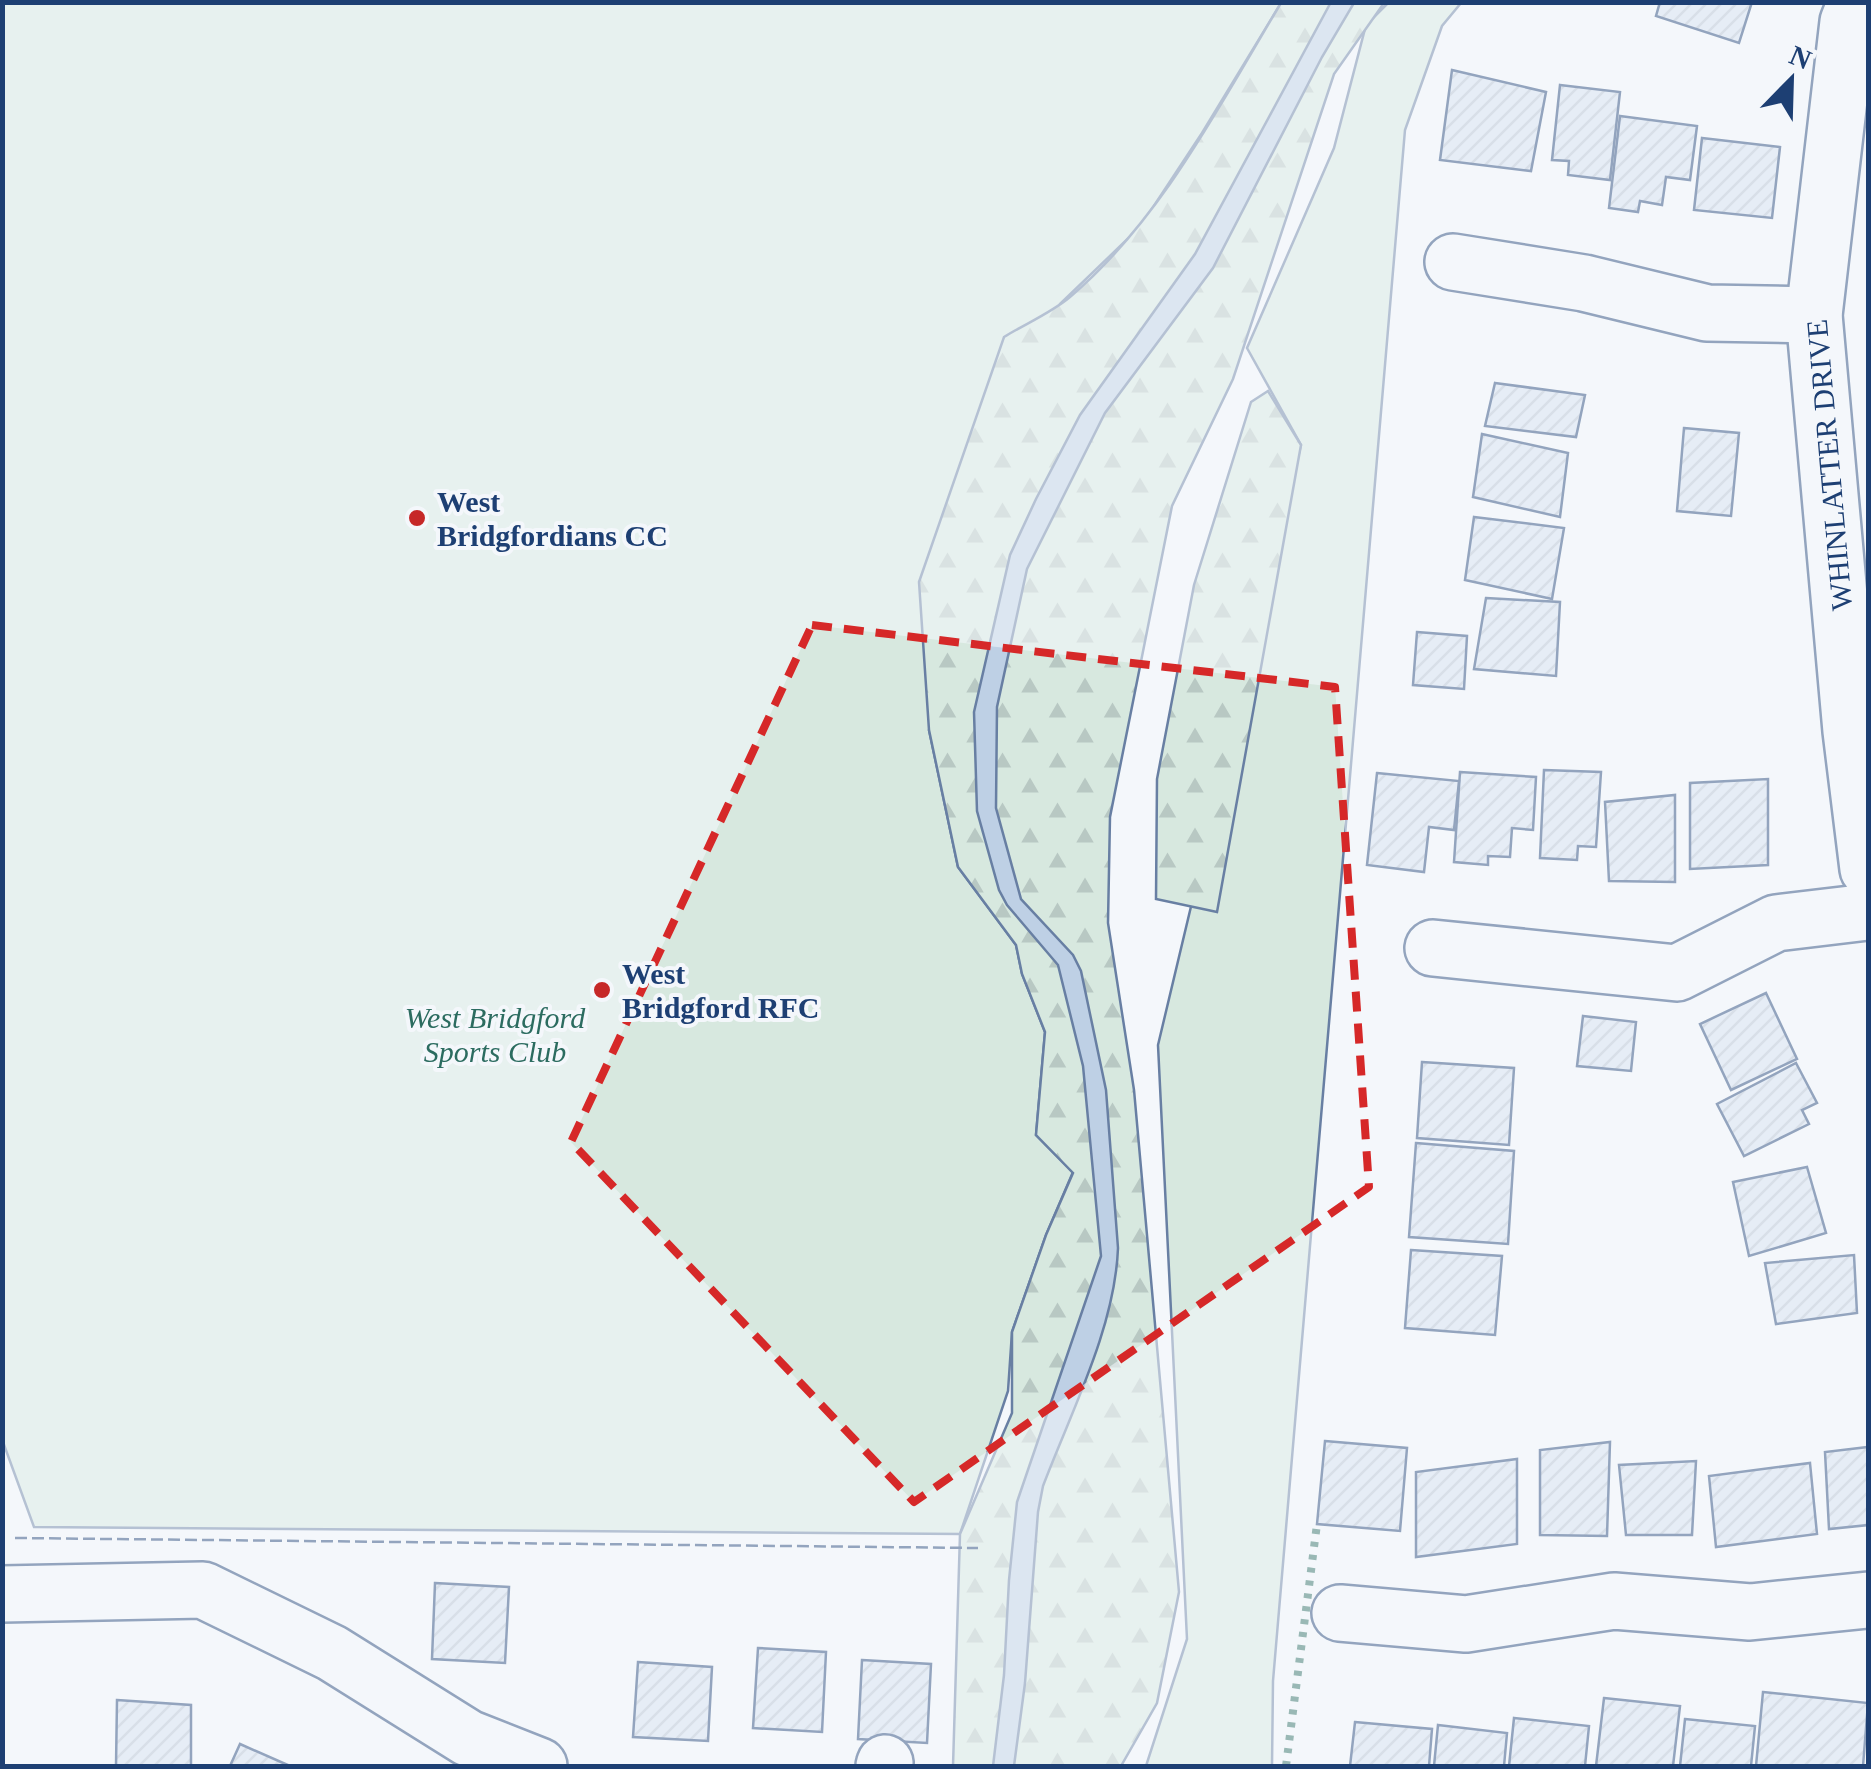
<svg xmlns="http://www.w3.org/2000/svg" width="1871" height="1769" font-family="'Times New Roman',serif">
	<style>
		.green { fill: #d7e8df; stroke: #687fa3; stroke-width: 2.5 }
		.forest { fill: url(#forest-firs); stroke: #687fa3; stroke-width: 2.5 }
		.water { fill: #bed0e5; stroke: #687fa3; stroke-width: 2.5 }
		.building { fill: url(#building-hatch); stroke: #1d3f73; stroke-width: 2.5 }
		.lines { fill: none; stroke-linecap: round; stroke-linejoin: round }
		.minor-casing { stroke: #1d3f73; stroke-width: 60 }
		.minor { stroke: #f4f7fb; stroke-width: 55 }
		.hedge { stroke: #2c6c60; stroke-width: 8; stroke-dasharray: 5 8; stroke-linecap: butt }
		.fence { stroke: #1d3f73; stroke-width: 2.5; stroke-dasharray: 12 5; stroke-linecap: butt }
		.marked { fill: none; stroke: #d62828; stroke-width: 8; stroke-dasharray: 20 12; stroke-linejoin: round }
		.poi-dot { fill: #c62828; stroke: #f4f7fb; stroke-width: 4 }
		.labels { text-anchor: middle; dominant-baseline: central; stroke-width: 8; stroke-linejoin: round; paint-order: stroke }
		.street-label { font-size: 30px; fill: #1d3f73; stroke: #f4f7fb }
		.poi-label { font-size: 30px; font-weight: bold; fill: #1d3f73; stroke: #f4f7fb; text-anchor: start }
		.park-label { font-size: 30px; font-style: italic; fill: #2c6c60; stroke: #f4f7fb }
	</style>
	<defs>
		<pattern id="forest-firs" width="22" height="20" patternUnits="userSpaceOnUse" patternTransform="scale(2.5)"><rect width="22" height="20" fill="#d7e8df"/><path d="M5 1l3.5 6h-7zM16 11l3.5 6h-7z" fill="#b8c8c3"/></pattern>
		<pattern id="building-hatch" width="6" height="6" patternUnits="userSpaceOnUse" patternTransform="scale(2.5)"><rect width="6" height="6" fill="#d5e0f0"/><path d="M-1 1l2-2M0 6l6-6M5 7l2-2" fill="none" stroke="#b6c1d1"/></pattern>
	</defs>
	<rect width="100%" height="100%" fill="#f4f7fb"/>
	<g class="green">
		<polygon points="3,3 1281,3 1202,133 1140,227 1060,304 929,730 958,867 1016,945 1022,974 1045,1032 1036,1135 1073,1172 1046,1235 1012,1332 1008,1391 960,1534 34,1527 3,1442"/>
		<polygon points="1388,3 1461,3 1442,26 1405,130 1273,1681 1272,1766 1146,1766 1187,1639 1158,1045 1301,445 1247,348 1334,148 1366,25"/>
	</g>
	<g class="forest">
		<path d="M1281,3H1384L1334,74L1233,379L1172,506L1110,817L1108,923L1134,1090L1179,1592L1157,1703L1121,1766H953L960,1534L1012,1413V1332L1046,1235L1073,1173L1036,1135L1045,1032L1022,974L1016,945L958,867L929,730L919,582L1004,337C1025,324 1051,313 1070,297C1162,219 1220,104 1281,3Z"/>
		<polygon points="1268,391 1301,445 1217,912 1156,899 1157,779 1194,585 1251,402"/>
	</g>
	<path class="water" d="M1331,2L1354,3L1322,57L1213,268L1105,413L1027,569L997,707L996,808L1021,899L1073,955L1081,971L1106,1090L1118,1248C1115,1328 1071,1412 1043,1486L1038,1512L1025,1683L1014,1766H993L1004,1675L1009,1580L1017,1502L1101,1256L1083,1066L1058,965L1007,905L999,890L977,811L974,712L1010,555L1036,499L1080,415L1195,254Z"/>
	<g class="building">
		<polygon points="1660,2 1752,2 1739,43 1656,16"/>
		<polygon points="1452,70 1546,92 1531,171 1440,160"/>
		<polygon points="1560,85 1620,92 1610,180 1568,175 1569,161 1552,160"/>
		<polygon points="1620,116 1697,126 1690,180 1666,177 1662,205 1640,201 1638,212 1609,208"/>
		<polygon points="1702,138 1780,147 1772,218 1694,210"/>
		<polygon points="1495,383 1585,395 1576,437 1485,426"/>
		<polygon points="1684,428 1739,433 1731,516 1677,511"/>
		<polygon points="1482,434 1568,453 1560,517 1473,497"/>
		<polygon points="1474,517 1564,528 1552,599 1465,580"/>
		<polygon points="1486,598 1560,602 1556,676 1474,669"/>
		<polygon points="1417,632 1467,636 1464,689 1413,685"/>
		<polygon points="1544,770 1601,772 1596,847 1578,846 1577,860 1540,858"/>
		<polygon points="1460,772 1536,777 1533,830 1512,828 1510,857 1488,856 1488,865 1454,862"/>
		<polygon points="1377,773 1459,781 1454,830 1429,827 1424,872 1367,865"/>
		<polygon points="1768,779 1768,865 1690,869 1690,783"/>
		<polygon points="1675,795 1675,882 1609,881 1605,802"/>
		<polygon points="1766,993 1797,1059 1731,1090 1700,1024"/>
		<polygon points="1583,1016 1636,1022 1631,1071 1577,1066"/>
		<polygon points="1422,1062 1514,1068 1509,1145 1417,1138"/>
		<polygon points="1796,1063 1817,1103 1802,1110 1809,1124 1744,1156 1717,1104"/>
		<polygon points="1416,1143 1514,1151 1508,1244 1409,1237"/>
		<polygon points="1807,1167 1826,1233 1749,1256 1733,1182"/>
		<polygon points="1411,1250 1502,1256 1495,1335 1405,1328"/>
		<polygon points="1854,1255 1857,1313 1776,1324 1765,1263"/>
		<polygon points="1325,1441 1407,1448 1400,1531 1317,1524"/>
		<polygon points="1610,1442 1607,1536 1540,1535 1540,1450"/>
		<polygon points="1868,1447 1868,1525 1829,1529 1825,1452"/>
		<polygon points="1517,1459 1517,1544 1416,1557 1416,1472"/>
		<polygon points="1696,1461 1692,1535 1626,1535 1619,1465"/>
		<polygon points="1810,1463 1817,1534 1716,1547 1709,1476"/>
		<polygon points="435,1583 509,1587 505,1663 432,1659"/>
		<polygon points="758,1648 826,1652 822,1732 753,1728"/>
		<polygon points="862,1660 931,1664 927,1743 858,1739"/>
		<polygon points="638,1662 712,1667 708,1741 633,1737"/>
		<polygon points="1763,1692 1868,1703 1863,1766 1756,1766"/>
		<polygon points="1604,1698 1680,1706 1673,1766 1596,1766"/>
		<polygon points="117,1700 191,1705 191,1766 116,1766"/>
		<polygon points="1514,1718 1589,1726 1585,1766 1509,1766"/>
		<polygon points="1685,1719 1755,1726 1751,1766 1680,1766"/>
		<polygon points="1355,1722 1432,1729 1429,1766 1350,1766"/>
		<polygon points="1438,1725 1507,1733 1504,1766 1434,1766"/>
		<polygon points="240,1744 290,1766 230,1766"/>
	</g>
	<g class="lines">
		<defs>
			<g id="minor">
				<polyline points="1856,2 1848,22 1814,315 1851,731 1868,869"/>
				<polyline points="1453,262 1584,283 1707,313 1814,315"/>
				<polyline points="1433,948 1677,973 1776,923 1868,912"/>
				<polyline points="2,1594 203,1590 332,1653 468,1738 539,1766"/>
				<polyline points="1340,1613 1466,1624 1614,1601 1750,1612 1868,1600"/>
				<polyline points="884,1766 885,1763"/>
			</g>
		</defs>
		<use href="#minor" class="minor-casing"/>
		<use href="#minor" class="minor"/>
		<polyline class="hedge" points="1286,1766 1317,1524"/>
		<polyline class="fence" points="15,1538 978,1548"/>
	</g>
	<path d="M0 0H1871V1769H0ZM812,625L1335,687L1369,1187L914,1502L571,1142Z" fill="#f4f7fb" fill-opacity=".55" fill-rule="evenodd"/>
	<path class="marked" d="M812,625L1335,687L1369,1187L914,1502L571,1142Z"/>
	<g class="poi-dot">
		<circle cx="417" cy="518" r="10"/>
		<circle cx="602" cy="990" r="10"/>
	</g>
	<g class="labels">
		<g class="street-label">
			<text transform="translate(1829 465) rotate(-95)">WHINLATTER DRIVE</text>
		</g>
		<g class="poi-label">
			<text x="437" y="501">West<tspan x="437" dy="34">Bridgfordians CC</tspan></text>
			<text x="622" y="973">West<tspan x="622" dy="34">Bridgford RFC</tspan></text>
		</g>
		<g class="park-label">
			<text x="495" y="1017">West Bridgford<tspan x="495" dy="34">Sports Club</tspan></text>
		</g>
	</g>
	<rect width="1871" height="1769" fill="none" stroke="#1d3f73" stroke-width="10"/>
	<g transform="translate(1791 80) rotate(23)" stroke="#f4f7fb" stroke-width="8" paint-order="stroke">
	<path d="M0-8L18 38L0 25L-18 38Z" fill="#1d3f73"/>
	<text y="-15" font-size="28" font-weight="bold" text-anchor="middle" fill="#1d3f73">N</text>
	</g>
</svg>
